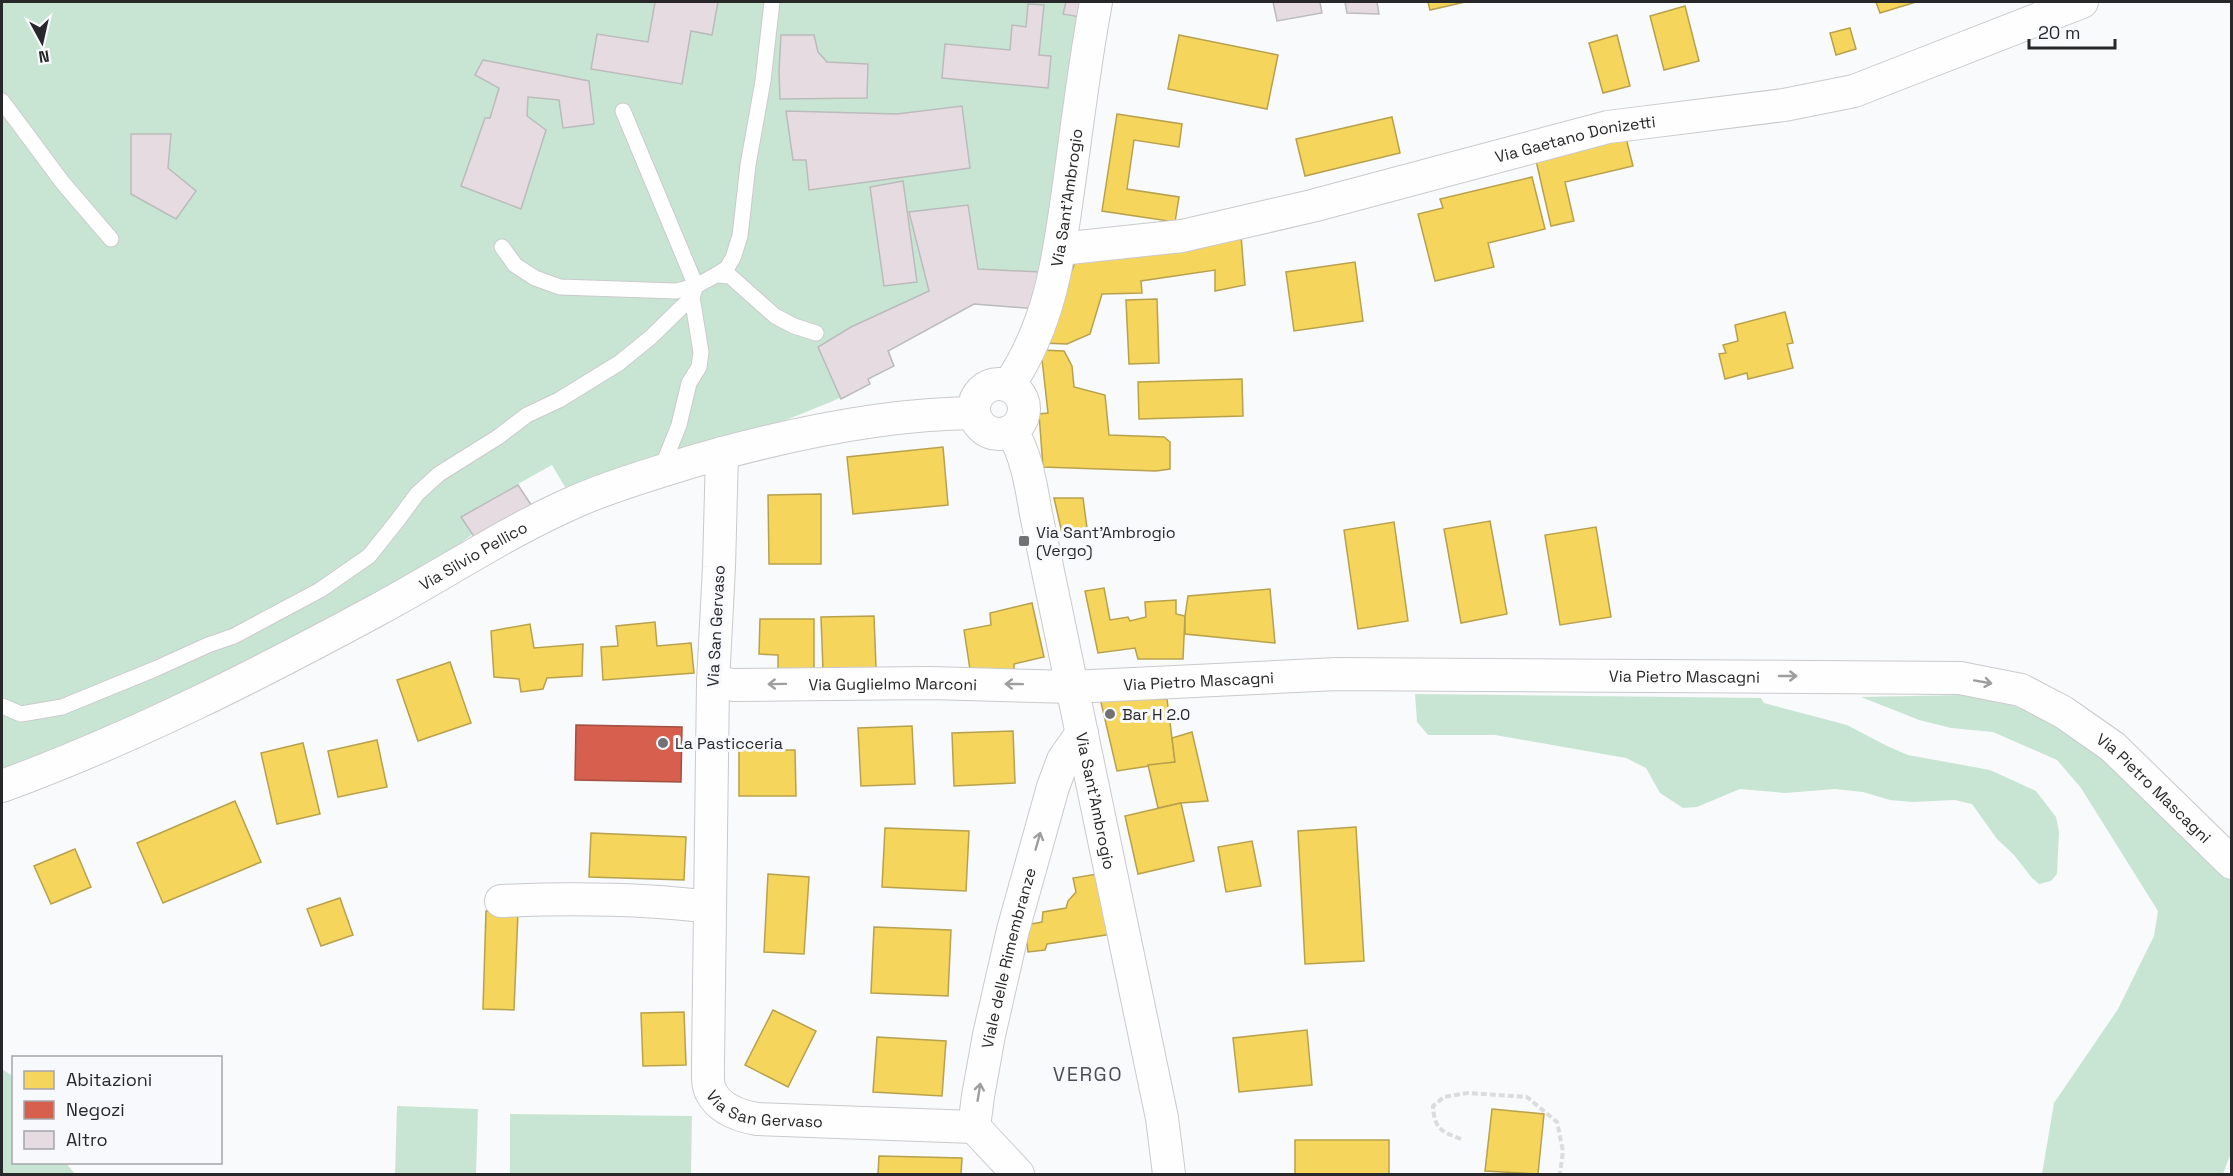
<svg xmlns="http://www.w3.org/2000/svg" width="2233" height="1176" font-family="'Space Grotesk',sans-serif">
	<style>
		.green { fill: #c8e5d4 }
		.homes { fill: #f6d55c; stroke: #b8a14d; stroke-width: 1.5 }
		.shops { fill: #d6604d; stroke: #a24f42; stroke-width: 1.5 }
		.building { fill: #e5dbe0; stroke: #bbbbbc; stroke-width: 1.5 }
		.lines { fill: none; stroke-linecap: round; stroke-linejoin: round }
		.lane-casing { stroke: #cacacc; stroke-width: 17 }
		.street-casing { stroke: #cacacc; stroke-width: 34 }
		.path { stroke: #dcdcdd; stroke-width: 4; stroke-dasharray: 6 3; stroke-linecap: butt }
		.lane { stroke: #fefeff; stroke-width: 15 }
		.street { stroke: #fefeff; stroke-width: 32 }
		.oneway { stroke: #9e9e9f }
		.poi-dot { fill: #717274; stroke: #f8f9fd; stroke-width: 2 }
		.labels { text-anchor: middle; dominant-baseline: central; stroke-width: 6; stroke-linejoin: round; paint-order: stroke }
		.street-label { font-size: 16px; fill: #28282a; stroke: #f8f9fd }
		.poi-label { font-size: 16px; fill: #28282a; stroke: #f8f9fd; text-anchor: start }
		.quarter-label { font-size: 20px; letter-spacing: 1.5px; fill: #4c4d50; stroke: #f8f9fd }
	</style>
	<rect width="100%" height="100%" fill="#f9fafc"/>
	<g class="green">
		<path d="M2,2H1095L1037,309L974,304L889,350L894,366L868,378L870,384C773,431 669,459 565,487L552,465L518,484L532,506L473,534L409,578L204,684L2,774Z"/>
		<polygon points="1415,694 1761,698 1764,703 1847,725 1887,746 1908,755 1990,770 2036,791 2056,817 2059,832 2057,874 2051,881 2039,884 2032,878 2014,855 1997,839 1972,804 1955,800 1913,802 1890,800 1863,792 1835,789 1785,793 1740,789 1697,807 1683,808 1660,793 1646,768 1626,758 1495,735 1428,735 1417,722"/>
		<polygon points="1960,695 2015,706 2070,729 2124,768 2231,880 2232,1150 2223,1174 2042,1174 2054,1103 2118,1009 2154,936 2158,911 2081,788 2057,760 1993,732 1951,728 1919,720 1861,697"/>
		<polygon points="2,1069 11,1075 13,1079 14,1162 66,1163 75,1174 2,1174"/>
		<polygon points="397,1106 478,1109 476,1174 395,1174"/>
		<polygon points="510,1114 692,1116 691,1174 510,1174"/>
	</g>
	<g class="homes">
		<polygon points="1428,2 1465,2 1430,10"/>
		<polygon points="1876,2 1916,2 1880,13"/>
		<polygon points="1685,6 1699,61 1664,70 1650,16"/>
		<polygon points="1850,28 1856,49 1836,55 1830,33"/>
		<polygon points="1179,35 1278,55 1267,109 1168,89"/>
		<polygon points="1617,35 1630,86 1603,93 1589,43"/>
		<polygon points="1117,114 1182,124 1179,147 1134,140 1127,189 1179,197 1175,222 1102,211"/>
		<polygon points="1392,117 1400,153 1305,176 1296,139"/>
		<polygon points="1625,134 1633,166 1565,182 1574,221 1551,226 1535,156"/>
		<polygon points="1532,177 1545,229 1488,243 1494,267 1435,281 1418,214 1443,208 1440,199"/>
		<polygon points="1241,235 1245,285 1215,291 1215,270 1141,281 1142,293 1102,294 1090,334 1067,344 1043,343 1078,255"/>
		<polygon points="1355,262 1363,321 1294,331 1286,272"/>
		<polygon points="1157,299 1159,363 1129,364 1126,300"/>
		<polygon points="1785,312 1793,343 1787,344 1793,368 1748,379 1747,373 1725,379 1719,354 1726,353 1723,345 1738,341 1735,325"/>
		<polygon points="1041,350 1064,351 1072,366 1074,387 1105,395 1109,435 1164,437 1170,442 1170,469 1156,471 1043,467 1039,414 1048,413"/>
		<polygon points="1242,379 1243,416 1139,419 1138,382"/>
		<polygon points="943,447 948,505 853,514 847,457"/>
		<polygon points="821,494 821,564 769,564 768,495"/>
		<polygon points="1054,498 1083,498 1087,528 1062,533"/>
		<polygon points="1490,521 1507,614 1461,623 1444,529"/>
		<polygon points="1394,522 1408,621 1358,629 1344,530"/>
		<polygon points="1596,527 1611,617 1560,625 1545,535"/>
		<polygon points="1104,588 1110,620 1128,617 1130,621 1146,617 1145,602 1176,600 1176,614 1185,616 1183,659 1138,659 1135,648 1098,653 1085,591"/>
		<polygon points="1270,589 1275,643 1185,634 1185,616 1188,596"/>
		<polygon points="1032,603 1044,657 1014,664 1014,677 971,676 964,630 991,625 990,613"/>
		<polygon points="874,616 876,668 823,670 821,617"/>
		<polygon points="760,619 814,619 814,674 778,674 778,655 759,654"/>
		<polygon points="655,622 657,646 691,643 694,673 603,680 601,647 618,646 616,626"/>
		<polygon points="530,624 534,648 583,644 582,676 547,678 543,689 521,692 519,679 494,677 491,631"/>
		<polygon points="450,662 471,723 418,741 397,680"/>
		<polygon points="1100,698 1167,699 1175,762 1117,771"/>
		<polygon points="912,726 915,784 861,786 858,728"/>
		<polygon points="1013,731 1015,783 954,786 952,733"/>
		<polygon points="1192,732 1208,801 1181,803 1158,808 1148,765 1175,762 1172,738"/>
		<polygon points="377,740 387,787 338,797 328,751"/>
		<polygon points="303,743 320,814 277,824 261,753"/>
		<polygon points="739,750 795,750 796,796 739,796"/>
		<polygon points="235,801 261,862 163,903 137,843"/>
		<polygon points="1181,803 1194,861 1138,874 1125,816"/>
		<polygon points="1356,827 1364,961 1305,964 1298,831"/>
		<polygon points="885,828 969,831 966,891 882,887"/>
		<polygon points="591,833 686,837 684,880 589,877"/>
		<polygon points="1252,841 1261,886 1226,892 1218,847"/>
		<polygon points="75,849 91,887 51,904 34,866"/>
		<polygon points="1103,873 1112,934 1047,944 1045,950 1028,952 1025,925 1042,922 1043,912 1066,908 1068,901 1076,892 1073,878"/>
		<polygon points="768,874 809,877 804,954 764,952"/>
		<polygon points="340,898 353,935 321,946 307,909"/>
		<polygon points="486,911 518,912 514,1010 483,1009"/>
		<polygon points="874,927 951,930 948,996 871,993"/>
		<polygon points="773,1010 816,1031 788,1087 745,1065"/>
		<polygon points="684,1012 686,1065 643,1066 641,1013"/>
		<polygon points="1307,1030 1312,1085 1239,1092 1233,1038"/>
		<polygon points="877,1037 946,1041 942,1096 873,1092"/>
		<polygon points="1492,1109 1544,1114 1538,1174 1485,1171"/>
		<rect x="1295" y="1140" width="94" height="34"/>
		<polygon points="879,1156 962,1158 961,1174 878,1174"/>
	</g>
	<polygon class="shops" points="576,725 682,727 681,782 575,780"/>
	<g class="building">
		<polygon points="655,2 718,2 712,35 691,31 682,84 591,69 597,34 648,42"/>
		<polygon points="1066,2 1089,2 1085,18 1063,14"/>
		<polygon points="1273,2 1320,2 1322,13 1277,21"/>
		<polygon points="1345,2 1377,2 1379,14 1347,13"/>
		<polygon points="1028,4 1044,5 1039,55 1051,56 1048,88 942,78 945,44 1010,50 1012,25 1026,27"/>
		<polygon points="781,35 814,35 818,52 827,62 868,64 867,98 780,99 779,71"/>
		<polygon points="483,60 589,81 594,124 563,128 559,100 528,97 527,116 546,130 521,209 461,186 485,118 490,118 499,88 475,75"/>
		<polygon points="962,106 970,168 809,190 806,160 793,160 786,111 897,114"/>
		<polygon points="131,134 171,134 168,168 196,191 176,219 131,194"/>
		<polygon points="903,181 917,282 884,286 870,187"/>
		<polygon points="968,205 978,269 1041,272 1037,309 974,304 888,351 894,366 868,379 870,384 841,399 818,347 851,327 929,291 909,212"/>
		<polygon points="518,485 532,506 477,541 461,517"/>
	</g>
	<g class="lines">
		<defs>
			<g id="lane">
				<polyline points="2,101 63,183 111,239"/>
				<polyline points="502,247 515,265 535,278 560,287 676,291 696,286 623,111"/>
				<polyline points="716,275 727,268 733,258 740,236 748,165 763,81 772,2"/>
				<polyline points="665,460 679,425 689,383 699,367 701,352 692,297 696,286 716,275 730,276 775,316 794,326 816,333"/>
				<polyline points="2,706 21,714 62,707 155,669 208,645 234,636 320,590 369,556 397,521 417,494 439,474 498,437 527,415 559,400 619,363 651,337 692,297"/>
			</g>
			<g id="street">
				<path id="s1" d="M1060,249L1182,236L1312,206L1608,127L1784,105L1854,91L2082,2"/>
				<circle cx="999" cy="409" r="25"/>
				<path id="s2" d="M1009,385C1053,319 1059,253 1070,177C1078,119 1085,60 1096,2"/>
				<path id="s3" d="M1012,431C1027,457 1031,485 1036,514L1162,1118L1169,1174"/>
				<path id="s4" d="M722,453L719,567L713,682L708,1063C708,1071 707,1085 711,1092C720,1110 740,1116 757,1119L974,1127"/>
				<path id="s5" d="M713,682L734,685L930,683L1072,687L1337,674L1960,678L2021,690L2063,712L2113,747L2232,863"/>
				<path id="s6" d="M2,786C133,738 257,675 379,609C446,573 509,530 579,500C616,484 655,473 694,461C784,435 880,414 974,413"/>
				<path d="M501,901C571,898 640,898 709,907"/>
				<path id="s7" d="M1018,1174L974,1127L978,1096L989,1035L1013,930L1053,787L1063,760L1082,733"/>
			</g>
		</defs>
		<use href="#lane" class="lane-casing"/>
		<use href="#street" class="street-casing"/>
		<path class="path" d="M1461,1139C1442,1132 1434,1129 1433,1106L1444,1097L1468,1093L1527,1097L1557,1122L1563,1151L1560,1174"/>
		<use href="#lane" class="lane"/>
		<use href="#street" class="street"/>
	</g>
	<defs><path id="oneway-shaft" d="M-6 0H5M1.5-3L5.5 0L1.5 3" fill="none" stroke-width="1.6" stroke-linecap="round" stroke-linejoin="round" transform="scale(1.5)"/></defs>
	<g class="oneway">
		<use href="#oneway-shaft" transform="translate(1788 676)"/>
		<use href="#oneway-shaft" transform="translate(1983 682) rotate(10)"/>
		<use href="#oneway-shaft" transform="translate(777 684) rotate(179)"/>
		<use href="#oneway-shaft" transform="translate(1014 684) rotate(-179)"/>
		<use href="#oneway-shaft" transform="translate(1038 841) rotate(-74)"/>
		<use href="#oneway-shaft" transform="translate(979 1092) rotate(-81)"/>
	</g>
	<g class="poi-dot">
		<rect x="1018" y="535" width="12" height="12" rx="3"/>
		<circle cx="1110" cy="714" r="6"/>
		<circle cx="663" cy="743" r="6"/>
	</g>
	<g class="labels">
		<g class="street-label">
			<text stroke="none"><textPath href="#s1" startOffset="528">Via Gaetano Donizetti</textPath></text>
			<text stroke="none"><textPath href="#s2" startOffset="198">Via Sant'Ambrogio</textPath></text>
			<text stroke="none"><textPath href="#s6" startOffset="525">Via Silvio Pellico</textPath></text>
			<text transform="translate(716 626) rotate(-87)">Via San Gervaso</text>
			<text stroke="none"><textPath href="#s5" startOffset="972">Via Pietro Mascagni</textPath></text>
			<text stroke="none"><textPath href="#s5" startOffset="486">Via Pietro Mascagni</textPath></text>
			<text stroke="none"><textPath href="#s5" startOffset="180">Via Guglielmo Marconi</textPath></text>
			<text stroke="none"><textPath href="#s5" startOffset="1476">Via Pietro Mascagni</textPath></text>
			<text stroke="none"><textPath href="#s3" startOffset="380">Via Sant'Ambrogio</textPath></text>
			<text stroke="none"><textPath href="#s7" startOffset="237">Viale delle Rimembranze</textPath></text>
			<text stroke="none"><textPath href="#s4" startOffset="700">Via San Gervaso</textPath></text>
		</g>
		<g class="poi-label">
			<text x="1036" y="532">Via Sant'Ambrogio<tspan x="1036" dy="18">(Vergo)</tspan></text>
			<text x="1122" y="714">Bar H 2.0</text>
			<text x="675" y="743">La Pasticceria</text>
		</g>
		<g class="quarter-label">
			<text x="1088" y="1074">VERGO</text>
		</g>
	</g>
	<rect width="2233" height="1176" fill="none" stroke="#28282a" stroke-width="6"/>
	<rect x="12" y="1056" width="210" height="108" fill="#f8f9fd" stroke="#a5a5a9" stroke-width="1.5"/>
	<rect x="24" y="1071" width="30" height="18" fill="#f6d55c" stroke="#a5a5a9" stroke-width="1.5"/>
	<text x="66" y="1086" font-size="18" fill="#28282a">Abitazioni</text>
	<rect x="24" y="1101" width="30" height="18" fill="#d6604d" stroke="#a5a5a9" stroke-width="1.5"/>
	<text x="66" y="1116" font-size="18" fill="#28282a">Negozi</text>
	<rect x="24" y="1131" width="30" height="18" fill="#e5dbe0" stroke="#a5a5a9" stroke-width="1.5"/>
	<text x="66" y="1146" font-size="18" fill="#28282a">Altro</text>
	<g transform="translate(42 42) rotate(172)" stroke="#f8f9fd" stroke-width="4.5" paint-order="stroke">
	<path d="M0-4.5L10 22L0 15L-10 22Z" fill="#28282a"/>
	<text y="-9" font-size="16" font-weight="bold" text-anchor="middle" fill="#28282a">N</text>
	</g>
	<path d="M2029 39v9h86v-9" fill="none" stroke="#28282a" stroke-width="3"/>
	<text x="2038" y="39" font-size="18" fill="#28282a" stroke="#f8f9fd" stroke-width="4.5" paint-order="stroke">20 m</text>
</svg>
